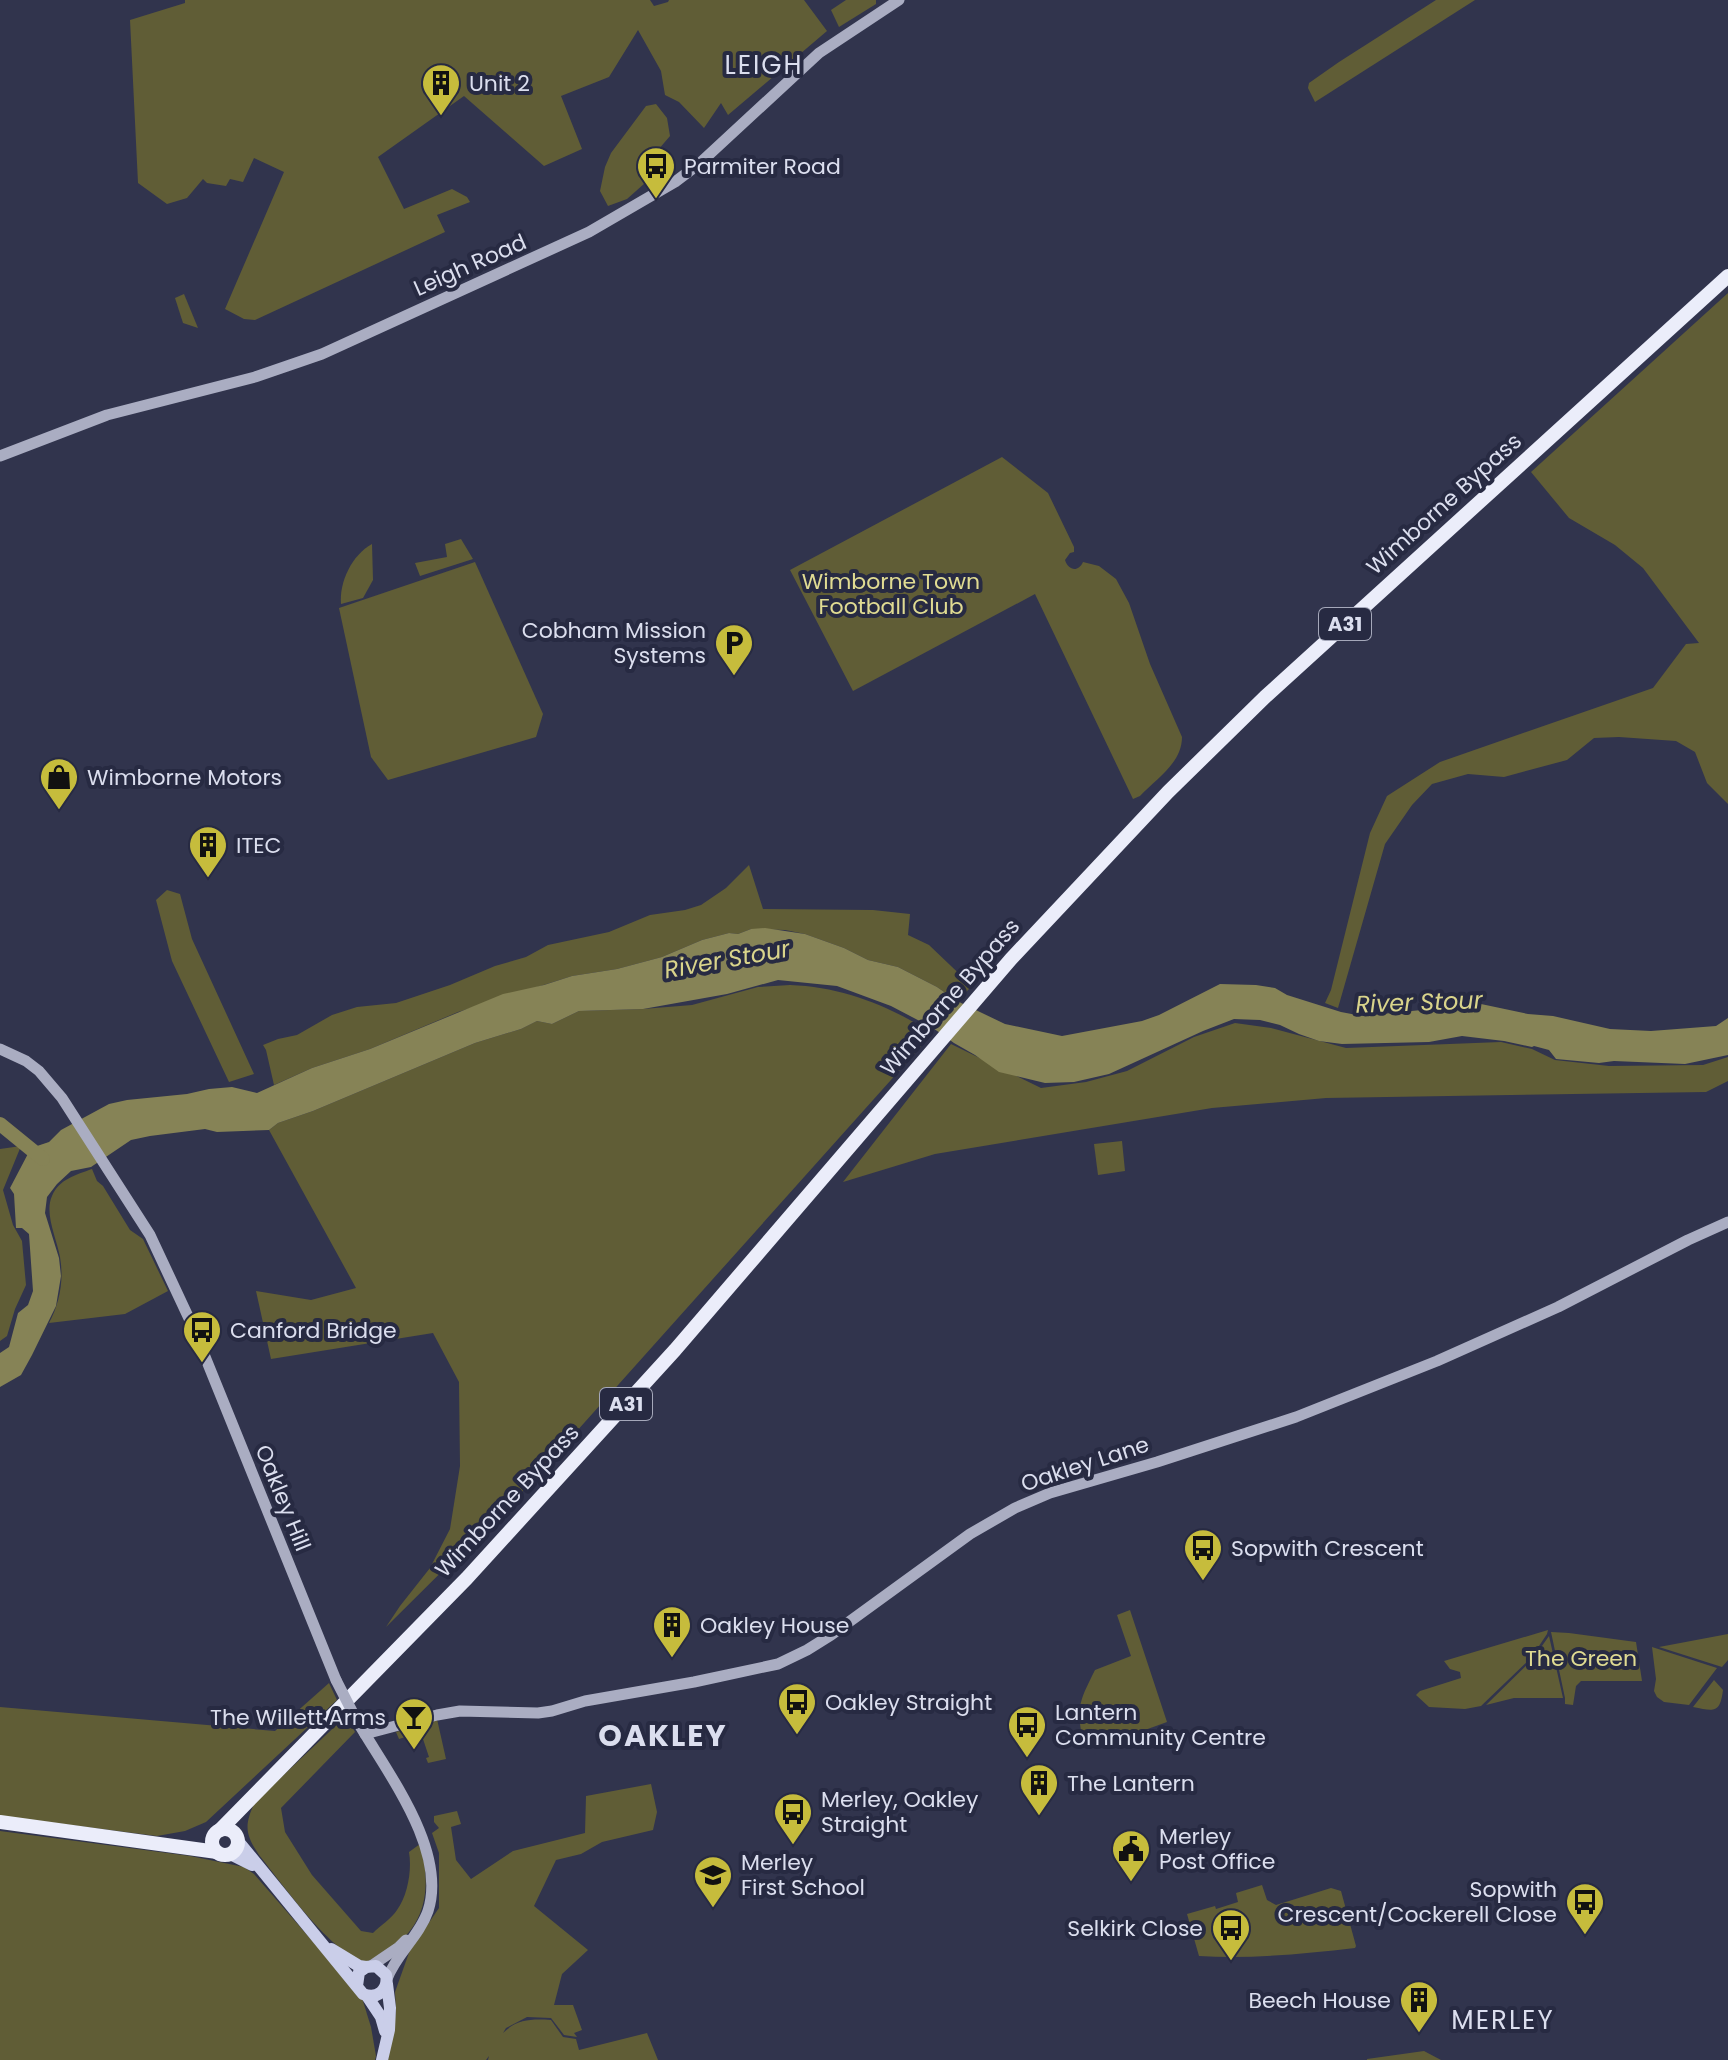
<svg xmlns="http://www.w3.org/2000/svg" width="1728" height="2060" font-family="Poppins,sans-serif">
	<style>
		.green { fill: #605d36 }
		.water { fill: #868356 }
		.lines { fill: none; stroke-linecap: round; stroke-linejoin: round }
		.river { stroke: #868356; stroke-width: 14 }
		.secondary { stroke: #aaadc2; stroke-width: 11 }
		.primary { stroke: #cacee9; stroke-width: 12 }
		.highway { stroke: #ebedfa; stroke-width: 14 }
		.secondary-bridge { stroke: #aaadc2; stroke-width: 11 }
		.labels { text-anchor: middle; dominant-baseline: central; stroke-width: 8; stroke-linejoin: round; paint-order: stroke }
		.shield { fill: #272a42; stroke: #a5a8ba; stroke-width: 2 }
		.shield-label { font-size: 20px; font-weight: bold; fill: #dbdeee }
		.poi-label { font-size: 22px; fill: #dbdeee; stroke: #272a42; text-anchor: start }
		.street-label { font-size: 22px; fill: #dbdeee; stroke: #272a42 }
		.park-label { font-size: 22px; fill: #e0db92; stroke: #272a42 }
		.water-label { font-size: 24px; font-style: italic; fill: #d9d48b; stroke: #272a42 }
		.quarter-label { font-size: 26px; letter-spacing: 2px; fill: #dbdeee; stroke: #272a42 }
		.district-label { font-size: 30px; font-weight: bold; letter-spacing: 2px; fill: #dbdeee; stroke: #272a42 }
	</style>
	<rect width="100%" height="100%" fill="#31344d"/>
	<g class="green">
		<polygon points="185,0 650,0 654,6 668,2 669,0 804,0 827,31 728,115 721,103 704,128 679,102 665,95 661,71 638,30 609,77 561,96 582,149 544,166 464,96 378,157 404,209 452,189 467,197 470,202 437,215 445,232 255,320 244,319 225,309 284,172 254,158 243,182 230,179 226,186 207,183 203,179 187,198 167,204 138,183 130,20 185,3"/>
		<polygon points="846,0 876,0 876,4 839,27 831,10"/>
		<polygon points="1436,0 1475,0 1315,102 1308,88 1309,83 1339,62"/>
		<polygon points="656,104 667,118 670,136 658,150 654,175 627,199 608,206 600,191 605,167 611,153 646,106"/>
		<polygon points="1728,293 1728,804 1707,783 1695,752 1676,741 1619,737 1594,738 1567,760 1504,777 1468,774 1432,784 1412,805 1385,844 1338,1008 1325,1003 1331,990 1370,833 1387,796 1440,762 1653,688 1686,644 1699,643 1643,568 1615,545 1569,518 1531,472"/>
		<polygon points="184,294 198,328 183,323 175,298"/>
		<path d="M1002,457L1048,493L1074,547V552L1070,553L1065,560C1068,570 1078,573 1083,562L1099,566L1116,579L1129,603L1150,664L1182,737C1182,763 1157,778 1140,796L1133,799L1035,594L853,691L790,570Z"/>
		<polygon points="461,539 473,559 420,576 415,563 447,557 445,544"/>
		<path d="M372,544L373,580L363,598L341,604C339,582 352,555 372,544Z"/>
		<polygon points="475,562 543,714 536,737 388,780 371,757 339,608"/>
		<polygon points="749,865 763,909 873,910 910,914 908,935 929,945 972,986 957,1001 937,987 898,967 868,960 844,948 805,934 785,930 751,929 738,934 729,933 702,940 662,957 617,969 572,976 458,1012 370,1049 312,1068 274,1085 266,1050 263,1045 278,1039 297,1035 332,1015 357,1007 396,1003 450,985 495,966 526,957 548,945 609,932 650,915 685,910 701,905 726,888"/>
		<polygon points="167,890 180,894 192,939 254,1074 229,1082 172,961 156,900"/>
		<path d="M790,985C844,987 888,1006 933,1033L525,1489L386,1627L400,1606L430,1568L450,1529L460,1466L459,1382L433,1333L271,1359L256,1291L311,1300L356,1288L269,1130L278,1123L313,1111L475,1043L521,1029L537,1021L552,1024L579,1011L643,1009L692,1005L758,987Z"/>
		<polygon points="1235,1023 1271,1028 1346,1048 1501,1042 1532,1049 1555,1060 1609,1066 1703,1065 1728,1057 1728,1081 1706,1092 1326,1098 1212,1108 935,1154 843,1182 951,1044 1041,1088 1086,1082 1127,1071 1194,1037"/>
		<polygon points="1122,1141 1125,1171 1098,1175 1094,1144"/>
		<polygon points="21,1146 3,1190 13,1225 22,1241 26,1285 15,1309 7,1336 0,1341 0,1149"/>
		<path d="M92,1169L97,1181L103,1186L130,1230L143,1239L168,1291L125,1314L49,1323C60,1303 64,1279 60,1257C57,1239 44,1213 52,1196C59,1179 76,1175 92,1169Z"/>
		<path d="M1130,1610L1167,1722L1109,1743L1107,1736L1084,1745C1076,1708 1078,1704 1095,1670L1131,1656L1117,1615Z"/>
		<polygon points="1548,1630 1547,1634 1531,1658 1481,1706 1465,1709 1429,1707 1416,1695 1420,1691 1461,1678 1460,1672 1450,1669 1444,1661"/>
		<polygon points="1551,1632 1569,1633 1636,1642 1642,1681 1581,1681 1576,1686 1573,1705 1565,1704 1565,1698"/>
		<polygon points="1728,1634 1728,1660 1722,1667 1659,1647"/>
		<polygon points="1549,1636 1563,1698 1514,1698 1486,1705 1532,1660"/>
		<polygon points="1652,1647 1717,1668 1689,1705 1664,1702 1657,1697 1654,1691 1656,1679"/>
		<path d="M1714,1680L1723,1690C1720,1714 1714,1711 1693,1707Z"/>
		<polygon points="329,1683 337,1700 206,1822 185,1831 157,1836 0,1816 0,1707 275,1731"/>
		<path d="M346,1716L355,1732L281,1808L285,1832L312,1875L361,1931L373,1933C380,1926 392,1918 397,1910C408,1895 412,1869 409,1852L420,1844C430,1879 429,1917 399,1942C390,1950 377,1956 367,1962C332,1956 282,1883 259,1855C245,1834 244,1825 255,1802Z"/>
		<polygon points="437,1719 446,1759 428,1763 426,1758 429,1757 422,1736 419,1736 418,1733 399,1739 396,1732"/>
		<path d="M651,1784L657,1812L653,1830L602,1842L581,1854L556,1860L534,1906L588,1950L562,1974L554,2005H573L582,2030L574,2033L577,2037L564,2035L551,2018L527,2017L506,2028L503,2033C517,2019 531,2019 551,2020L563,2037L576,2039L579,2050L647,2033L658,2060H488L489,2056L486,2060H388L396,2011L395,1992L410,1950L439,1908V1853L432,1833L439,1828L434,1822V1816L457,1811L461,1824L451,1827L456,1860L471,1879L513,1851L585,1833L586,1796Z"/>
		<polygon points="0,1831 190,1856 244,1867 254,1874 362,1998 371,2027 376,2056 375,2060 0,2060"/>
		<path d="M1262,1885L1267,1900L1276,1905L1331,1888L1341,1891L1356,1946L1355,1948C1302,1954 1252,1959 1199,1956L1187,1914L1215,1906L1216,1909L1238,1902L1236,1893Z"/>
		<polygon points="1424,2051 1441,2060 1367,2060 1367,2059"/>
	</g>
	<polygon class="water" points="765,928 805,934 844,948 868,960 898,967 937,987 957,1001 1005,1024 1062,1036 1142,1021 1159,1015 1220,984 1256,985 1275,988 1287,995 1341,1012 1362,1016 1481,1004 1528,1014 1553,1016 1610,1029 1651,1031 1716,1026 1728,1018 1728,1055 1685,1064 1614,1061 1599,1063 1556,1059 1549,1050 1534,1046 1532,1047 1504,1041 1462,1036 1429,1042 1342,1044 1319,1041 1299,1034 1280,1025 1260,1020 1234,1019 1203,1031 1109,1074 1074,1082 1045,1083 999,1072 975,1055 954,1043 933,1028 891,1006 837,986 778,980 727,994 643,1009 579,1011 552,1024 537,1021 521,1029 475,1043 313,1111 278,1123 269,1130 217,1132 205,1129 150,1136 131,1140 91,1167 71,1171 57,1184 47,1197 45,1213 59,1258 61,1276 56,1306 32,1355 21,1375 0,1387 0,1353 9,1347 18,1313 28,1305 33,1291 29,1234 22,1228 16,1228 14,1194 10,1188 31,1148 49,1142 61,1130 109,1104 127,1100 187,1094 209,1089 232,1087 257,1093 312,1068 370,1049 503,994 544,985 572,976 617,969 662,957 702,940 729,933 738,934 751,929"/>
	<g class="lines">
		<polyline class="river" points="0,1124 43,1159"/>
		<g class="secondary">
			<polyline points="0,456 107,415 255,377 322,354 589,232 675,182 700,163 819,53 899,0"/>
			<polyline points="0,1049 26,1061 39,1071 62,1098 150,1235 193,1327 336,1680"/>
			<path d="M356,1719C385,1770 448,1849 428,1911C419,1937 396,1954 387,1979"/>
			<polyline points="365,1734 437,1715 460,1711 538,1713 552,1711 585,1701 694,1682 778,1664 807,1650 831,1635 970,1534 1015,1508 1050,1493 1157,1462 1296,1417 1437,1361 1558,1307 1688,1240 1728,1222"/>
			<polyline points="371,1966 399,1947 406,1940"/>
		</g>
		<g class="primary">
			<path d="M238,1841L363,1994C377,2000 389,1990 386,1975L376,1966L366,1967L359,1972L357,1986"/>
			<polyline points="230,1854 252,1865"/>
			<polyline points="331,1949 359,1966 366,1967"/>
			<polyline points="367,1996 381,2017 385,2031"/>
			<polyline points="382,2060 389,2030 390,2008 387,1984"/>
		</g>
		<g class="highway">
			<polyline points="0,1822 217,1852"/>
			<circle cx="225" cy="1842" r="13"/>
			<polyline points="220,1830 467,1578 675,1350 1011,959 1168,792 1265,697 1728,276"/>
		</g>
		<polyline class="secondary-bridge" points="336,1680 356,1719"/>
	</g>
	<defs>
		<symbol id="building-pin" viewBox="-11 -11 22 30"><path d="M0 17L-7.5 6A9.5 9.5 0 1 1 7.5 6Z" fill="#c6bc3c" stroke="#272a42"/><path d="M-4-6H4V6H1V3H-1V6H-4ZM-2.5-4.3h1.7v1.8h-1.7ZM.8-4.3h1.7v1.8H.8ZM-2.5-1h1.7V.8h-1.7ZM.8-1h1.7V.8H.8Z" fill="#111"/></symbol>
		<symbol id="bus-pin" viewBox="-11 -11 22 30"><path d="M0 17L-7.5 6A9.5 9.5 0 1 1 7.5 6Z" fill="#c6bc3c" stroke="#272a42"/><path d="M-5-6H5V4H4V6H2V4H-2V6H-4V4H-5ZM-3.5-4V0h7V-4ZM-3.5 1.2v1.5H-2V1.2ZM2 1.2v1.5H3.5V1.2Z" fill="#111"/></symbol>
		<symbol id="parking-pin" viewBox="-11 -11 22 30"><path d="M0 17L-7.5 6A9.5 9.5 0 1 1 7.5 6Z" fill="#c6bc3c" stroke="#272a42"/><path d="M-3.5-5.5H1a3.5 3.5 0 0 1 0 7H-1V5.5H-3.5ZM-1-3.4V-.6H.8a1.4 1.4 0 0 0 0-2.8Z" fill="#111"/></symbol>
		<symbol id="shop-pin" viewBox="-11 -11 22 30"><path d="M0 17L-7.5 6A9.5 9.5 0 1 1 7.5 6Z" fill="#c6bc3c" stroke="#272a42"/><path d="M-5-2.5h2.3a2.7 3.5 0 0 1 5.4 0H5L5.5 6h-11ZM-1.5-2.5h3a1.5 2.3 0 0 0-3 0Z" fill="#111"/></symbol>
		<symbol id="bar-pin" viewBox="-11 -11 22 30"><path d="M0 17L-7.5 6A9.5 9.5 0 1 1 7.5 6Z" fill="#c6bc3c" stroke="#272a42"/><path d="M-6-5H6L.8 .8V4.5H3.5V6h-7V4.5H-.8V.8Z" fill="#111"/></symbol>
		<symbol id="civic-pin" viewBox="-11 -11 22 30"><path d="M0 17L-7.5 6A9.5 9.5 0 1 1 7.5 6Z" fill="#c6bc3c" stroke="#272a42"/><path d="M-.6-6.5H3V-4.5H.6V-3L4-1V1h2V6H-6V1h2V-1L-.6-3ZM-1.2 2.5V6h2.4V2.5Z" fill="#111"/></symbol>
		<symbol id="school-pin" viewBox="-11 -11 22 30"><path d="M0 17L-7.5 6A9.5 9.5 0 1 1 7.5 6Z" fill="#c6bc3c" stroke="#272a42"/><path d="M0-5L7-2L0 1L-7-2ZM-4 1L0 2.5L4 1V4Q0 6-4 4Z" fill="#111"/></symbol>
	</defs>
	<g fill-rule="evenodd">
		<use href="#building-pin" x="419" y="61" width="44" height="60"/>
		<use href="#bus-pin" x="634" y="144" width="44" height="60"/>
		<use href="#parking-pin" x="712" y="621" width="44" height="60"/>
		<use href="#shop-pin" x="37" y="755" width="44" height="60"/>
		<use href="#building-pin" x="186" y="823" width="44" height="60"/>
		<use href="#bus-pin" x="180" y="1308" width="44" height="60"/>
		<use href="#bus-pin" x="1181" y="1526" width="44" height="60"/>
		<use href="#building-pin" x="650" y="1603" width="44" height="60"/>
		<use href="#bus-pin" x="775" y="1680" width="44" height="60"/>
		<use href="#bar-pin" x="392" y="1695" width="44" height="60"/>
		<use href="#bus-pin" x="1005" y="1703" width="44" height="60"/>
		<use href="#building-pin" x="1017" y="1761" width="44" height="60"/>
		<use href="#bus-pin" x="771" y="1790" width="44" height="60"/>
		<use href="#civic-pin" x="1109" y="1827" width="44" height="60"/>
		<use href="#school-pin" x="691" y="1853" width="44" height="60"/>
		<use href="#bus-pin" x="1563" y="1880" width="44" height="60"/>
		<use href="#bus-pin" x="1209" y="1906" width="44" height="60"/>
		<use href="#building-pin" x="1397" y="1978" width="44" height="60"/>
	</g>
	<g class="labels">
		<g class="shield">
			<rect x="1319" y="608" width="52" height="32" rx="6"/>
			<rect x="600" y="1388" width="52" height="32" rx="6"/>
		</g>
		<g class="shield-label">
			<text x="1345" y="624">A31</text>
			<text x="626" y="1404">A31</text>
		</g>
		<g class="poi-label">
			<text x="469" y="83">Unit 2</text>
			<text x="684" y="166">Parmiter Road</text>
			<text x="706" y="630" text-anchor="end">Cobham Mission<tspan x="706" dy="25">Systems</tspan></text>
			<text x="87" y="777">Wimborne Motors</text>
			<text x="236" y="845">ITEC</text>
			<text x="230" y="1330">Canford Bridge</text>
			<text x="1231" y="1548">Sopwith Crescent</text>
			<text x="700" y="1625">Oakley House</text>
			<text x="825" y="1702">Oakley Straight</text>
			<text x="1055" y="1712">Lantern<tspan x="1055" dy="25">Community Centre</tspan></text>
			<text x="386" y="1717" text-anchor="end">The Willett Arms</text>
			<text x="1067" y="1783">The Lantern</text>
			<text x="821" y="1799">Merley, Oakley<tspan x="821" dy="25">Straight</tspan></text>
			<text x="1159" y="1836">Merley<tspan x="1159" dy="25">Post Office</tspan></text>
			<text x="741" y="1862">Merley<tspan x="741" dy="25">First School</tspan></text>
			<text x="1557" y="1889" text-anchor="end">Sopwith<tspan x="1557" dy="25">Crescent/Cockerell Close</tspan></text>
			<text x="1203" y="1928" text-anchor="end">Selkirk Close</text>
			<text x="1391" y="2000" text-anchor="end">Beech House</text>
		</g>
		<g class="street-label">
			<text transform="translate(470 265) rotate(-24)">Leigh Road</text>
			<text transform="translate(1444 504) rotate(-42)">Wimborne Bypass</text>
			<text transform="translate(950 997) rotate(-49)">Wimborne Bypass</text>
			<text transform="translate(1085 1464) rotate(-18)">Oakley Lane</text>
			<text transform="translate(283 1498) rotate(68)">Oakley Hill</text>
			<text transform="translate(507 1501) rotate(-47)">Wimborne Bypass</text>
		</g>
		<g class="park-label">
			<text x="891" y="581">Wimborne Town<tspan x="891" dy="25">Football Club</tspan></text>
			<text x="1581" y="1658">The Green</text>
		</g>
		<g class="water-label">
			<text transform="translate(727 959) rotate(-10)">River Stour</text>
			<text transform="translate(1419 1002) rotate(-2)">River Stour</text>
		</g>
		<g class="quarter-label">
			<text x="764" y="65">LEIGH</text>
			<text x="1503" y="2020">MERLEY</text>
		</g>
		<g class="district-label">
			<text x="663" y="1735">OAKLEY</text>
		</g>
	</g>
</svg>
